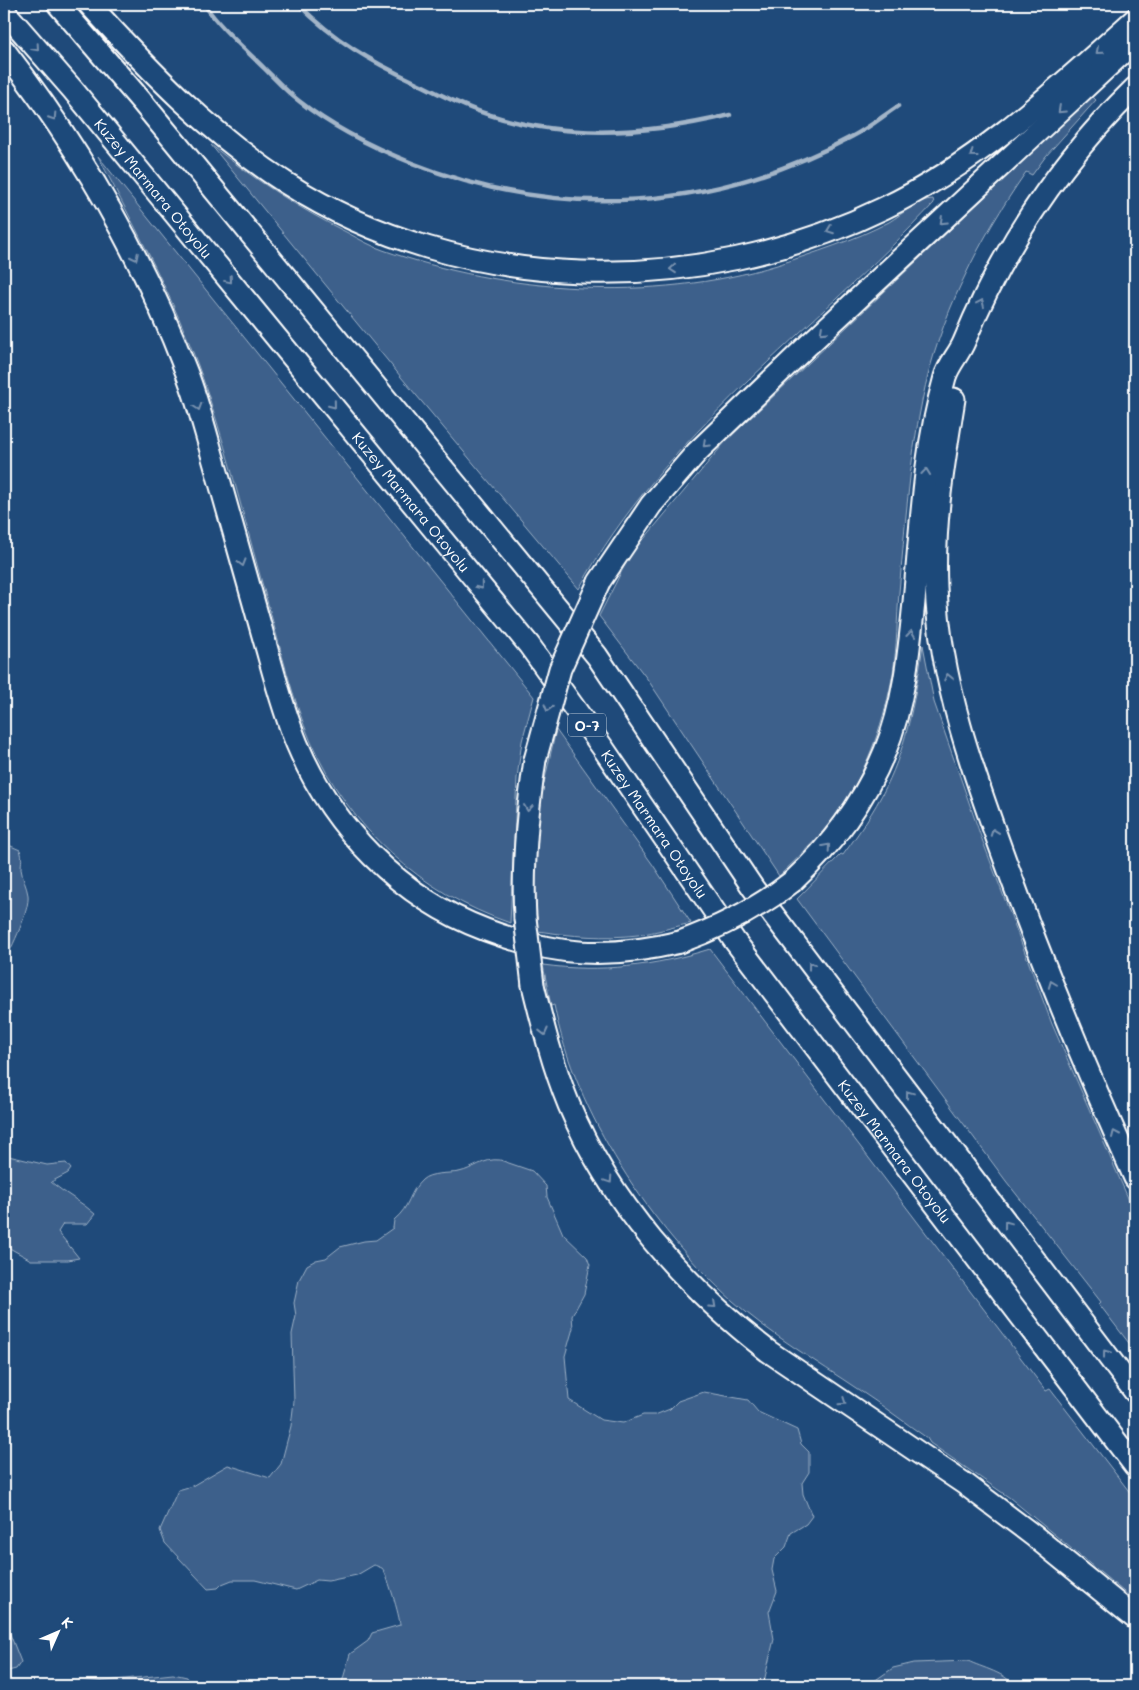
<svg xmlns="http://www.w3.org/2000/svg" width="1139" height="1690" font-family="Mali,sans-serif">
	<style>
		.green { fill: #3c618b; stroke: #9eb0c5 }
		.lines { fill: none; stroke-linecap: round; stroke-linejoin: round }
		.stream { stroke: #a3b5c8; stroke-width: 4.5 }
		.motorway-casing { stroke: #fff; stroke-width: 25 }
		.motorway { stroke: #1f4a7a; stroke-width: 21 }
		.motorway-bridge-casing { stroke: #fff; stroke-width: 25; stroke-linecap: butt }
		.motorway-bridge { stroke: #1f4a7a; stroke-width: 21 }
		.oneway { stroke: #7992af }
		.labels { text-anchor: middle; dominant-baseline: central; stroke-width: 5; stroke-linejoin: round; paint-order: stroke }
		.shield { fill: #1f4a7a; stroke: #bcc9d7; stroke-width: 1 }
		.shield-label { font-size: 14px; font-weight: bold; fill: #fff }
		.street-label { font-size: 15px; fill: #fff; stroke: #1f4a7a }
	</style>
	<rect width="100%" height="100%" fill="#1f4a7a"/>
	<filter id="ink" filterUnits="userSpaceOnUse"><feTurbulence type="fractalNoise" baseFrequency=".02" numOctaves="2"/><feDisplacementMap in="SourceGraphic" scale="10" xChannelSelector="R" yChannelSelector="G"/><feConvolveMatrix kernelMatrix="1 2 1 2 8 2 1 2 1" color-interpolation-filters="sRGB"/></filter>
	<g filter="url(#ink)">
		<g class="green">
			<path d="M1092,96L1096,100L1046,156L1032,175L1026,172C978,241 939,318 922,401C909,464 905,529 899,592C897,619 897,646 893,673C885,718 869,766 843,805C825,832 802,854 779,876L648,680L599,616L638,539H644L726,441Z"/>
			<path d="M211,145C254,179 299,209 348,233C359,239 371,246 383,250C505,293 652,303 777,265C814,253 855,240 889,222C903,214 917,199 933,199L934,203C815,330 663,434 579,589L401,377Z"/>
			<path d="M98,156L534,697L522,741L517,778L510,923C421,893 349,828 311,742C292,698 281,650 268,604C248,534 231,463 208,394C181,311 138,233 98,156Z"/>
			<path d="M923,645L934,702L980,834L1052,1024L1135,1214V1351L1099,1304L1101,1302L1006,1181L797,899L841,854L843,855C859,833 874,811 886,787C908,743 916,693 923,645Z"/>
			<path d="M556,730L653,865L691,923C674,927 656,932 638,935C605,939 571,936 538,931L534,873L537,814Z"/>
			<path d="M4,843L20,850C23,858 21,861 21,869C22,878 27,887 28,895C30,909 12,949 4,961Z"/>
			<path d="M710,949L1046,1391L1050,1389L1135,1499V1601L1010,1498L930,1443L927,1438C904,1422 882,1405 859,1390C816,1361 771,1335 733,1301C651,1228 575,1113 554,1005L551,1006L543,965C601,973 655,966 710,949Z"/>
			<path d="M4,1155L47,1165L66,1163L71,1169L68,1173L51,1182C65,1194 82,1202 95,1214L87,1224H63L58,1232L79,1258L68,1260H31L4,1245Z"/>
			<path d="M500,1160L532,1171L546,1186L547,1197L563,1234L587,1257L590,1265L584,1294L572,1316L573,1328L565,1356L569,1400L601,1420L623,1423L643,1415H655L670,1409L678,1401L704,1392L748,1400L758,1412L797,1430L801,1444L809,1452V1472L802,1483L803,1494L812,1516L806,1524L791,1533L786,1547L774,1559L772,1570L777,1591L769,1612L774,1639L763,1686H341L350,1654L368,1641L372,1633L400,1625C400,1617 387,1573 382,1568C381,1568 375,1565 374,1565L357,1575L328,1581L317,1580L296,1590L255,1580H232L222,1584L218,1588L208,1589L165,1543L160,1530L178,1490L192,1486L228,1465L270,1478L281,1464L291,1426L294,1401L292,1334L296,1316L294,1303L299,1280L307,1265L316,1260L326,1258L340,1247L364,1241L376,1240L393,1228L394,1220C411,1206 408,1193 422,1180C430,1172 449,1174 459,1172C474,1169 483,1158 500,1160Z"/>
			<polygon points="4,1624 10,1634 21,1662 16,1669 4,1672"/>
			<path d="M968,1661C980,1667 1009,1674 1013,1686H867L893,1668L914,1663Z"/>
			<polygon points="173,1674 187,1677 191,1686 57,1686"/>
		</g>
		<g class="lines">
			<g class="stream">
				<path d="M204,4C220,28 244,48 265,69C276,80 287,92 299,101C333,128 372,147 412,163C558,221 714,211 853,136C869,128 883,116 898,106"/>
				<path d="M298,4C335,41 370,61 417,83C440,94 463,107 487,114C565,140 652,134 730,115"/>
			</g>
			<defs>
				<g id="motorway">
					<polyline points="58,4 143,103 597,656 753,888 1135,1392"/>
					<path d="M89,4C148,69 211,135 286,183C463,296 697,299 884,208C979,163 1058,88 1135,19"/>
					<path id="s1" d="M4,11L73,90L529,645L603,748L734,940L1135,1466"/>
					<path d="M4,50C79,147 142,256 186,371C199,404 207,438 217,472C232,525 247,579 262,632C273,670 282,708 297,744C332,827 400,898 486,930C555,956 608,959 680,942"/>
					<path d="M954,399C944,462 933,523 936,587C940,681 973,772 1005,860C1044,968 1088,1074 1135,1178"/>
					<polyline points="599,582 651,505 697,452 805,348 1135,41"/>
					<path d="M793,881C833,844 864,802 885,751C904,705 909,652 914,602C921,527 924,450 945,377C949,364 959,354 964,342C1004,245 1060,161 1135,88"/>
					<path d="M525,918C522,864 527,813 535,760"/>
					<path d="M533,985C543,1026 553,1066 569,1105C610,1203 684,1286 768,1351L965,1484L1034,1536L1135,1618"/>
				</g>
			</defs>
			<use href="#motorway" class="motorway-casing"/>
			<use href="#motorway" class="motorway"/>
			<defs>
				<g id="motorway-bridge">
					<polyline points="535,760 560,669 599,582"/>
					<polyline points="525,918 533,985"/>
					<path d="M680,942C721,927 758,909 793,881"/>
				</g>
			</defs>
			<use href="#motorway-bridge" class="motorway-bridge-casing"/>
			<use href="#motorway-bridge" class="motorway-bridge"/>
		</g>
		<defs><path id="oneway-chevron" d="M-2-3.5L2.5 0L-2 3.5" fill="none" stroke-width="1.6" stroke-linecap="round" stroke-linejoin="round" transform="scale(1.25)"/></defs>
		<g class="oneway">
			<use href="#oneway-chevron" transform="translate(36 48) rotate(49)"/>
			<use href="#oneway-chevron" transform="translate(1099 51) rotate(139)"/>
			<use href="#oneway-chevron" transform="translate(1061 110) rotate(137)"/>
			<use href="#oneway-chevron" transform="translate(53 117) rotate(57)"/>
			<use href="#oneway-chevron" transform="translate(973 154) rotate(144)"/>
			<use href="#oneway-chevron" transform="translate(943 221) rotate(137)"/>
			<use href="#oneway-chevron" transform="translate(830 230) rotate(159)"/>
			<use href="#oneway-chevron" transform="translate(135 257) rotate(63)"/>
			<use href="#oneway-chevron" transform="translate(673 269) rotate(175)"/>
			<use href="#oneway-chevron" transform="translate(229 280) rotate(50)"/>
			<use href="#oneway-chevron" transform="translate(981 303) rotate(-65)"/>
			<use href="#oneway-chevron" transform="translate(823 331) rotate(137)"/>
			<use href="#oneway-chevron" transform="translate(333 405) rotate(51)"/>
			<use href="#oneway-chevron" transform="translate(198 407) rotate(72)"/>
			<use href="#oneway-chevron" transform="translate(706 444) rotate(136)"/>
			<use href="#oneway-chevron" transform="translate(926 472) rotate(-84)"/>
			<use href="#oneway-chevron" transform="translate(242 563) rotate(74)"/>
			<use href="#oneway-chevron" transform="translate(480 586) rotate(51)"/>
			<use href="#oneway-chevron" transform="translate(911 634) rotate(-84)"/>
			<use href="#oneway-chevron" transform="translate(948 677) rotate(-102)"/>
			<use href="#oneway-chevron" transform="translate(548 708) rotate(106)"/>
			<use href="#oneway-chevron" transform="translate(528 808) rotate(97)"/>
			<use href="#oneway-chevron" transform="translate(994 832) rotate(-110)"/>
			<use href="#oneway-chevron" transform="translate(827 847) rotate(-49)"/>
			<use href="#oneway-chevron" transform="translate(811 965) rotate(-127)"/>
			<use href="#oneway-chevron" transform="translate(1052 984) rotate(-111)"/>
			<use href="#oneway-chevron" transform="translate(544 1032) rotate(76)"/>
			<use href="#oneway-chevron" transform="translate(909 1094) rotate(-127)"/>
			<use href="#oneway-chevron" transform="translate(1115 1134) rotate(-114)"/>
			<use href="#oneway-chevron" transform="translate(609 1180) rotate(56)"/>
			<use href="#oneway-chevron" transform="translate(1007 1224) rotate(-127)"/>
			<use href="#oneway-chevron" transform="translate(713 1305) rotate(42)"/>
			<use href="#oneway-chevron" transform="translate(1106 1353) rotate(-127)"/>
			<use href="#oneway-chevron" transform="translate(843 1402) rotate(34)"/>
		</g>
	</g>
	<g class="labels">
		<rect class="shield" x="568" y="713.5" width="38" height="23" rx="4"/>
		<g class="shield-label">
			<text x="587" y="725">O-7</text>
		</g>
		<g class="street-label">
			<text stroke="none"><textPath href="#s1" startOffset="232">Kuzey Marmara Otoyolu</textPath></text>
			<text stroke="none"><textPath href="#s1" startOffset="638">Kuzey Marmara Otoyolu</textPath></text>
			<text stroke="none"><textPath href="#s1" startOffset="1042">Kuzey Marmara Otoyolu</textPath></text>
			<text stroke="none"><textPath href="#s1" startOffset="1448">Kuzey Marmara Otoyolu</textPath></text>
		</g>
	</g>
	<rect width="1139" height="1690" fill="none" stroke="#1f4a7a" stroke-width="20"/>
	<rect x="10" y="10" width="1119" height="1670" fill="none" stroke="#fff" stroke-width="2" filter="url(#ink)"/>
	<g transform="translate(58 1632) rotate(45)" stroke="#1f4a7a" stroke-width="4" paint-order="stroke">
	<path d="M0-4L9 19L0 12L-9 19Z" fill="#ffffff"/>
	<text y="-8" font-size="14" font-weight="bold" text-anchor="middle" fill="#ffffff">K</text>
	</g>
</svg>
